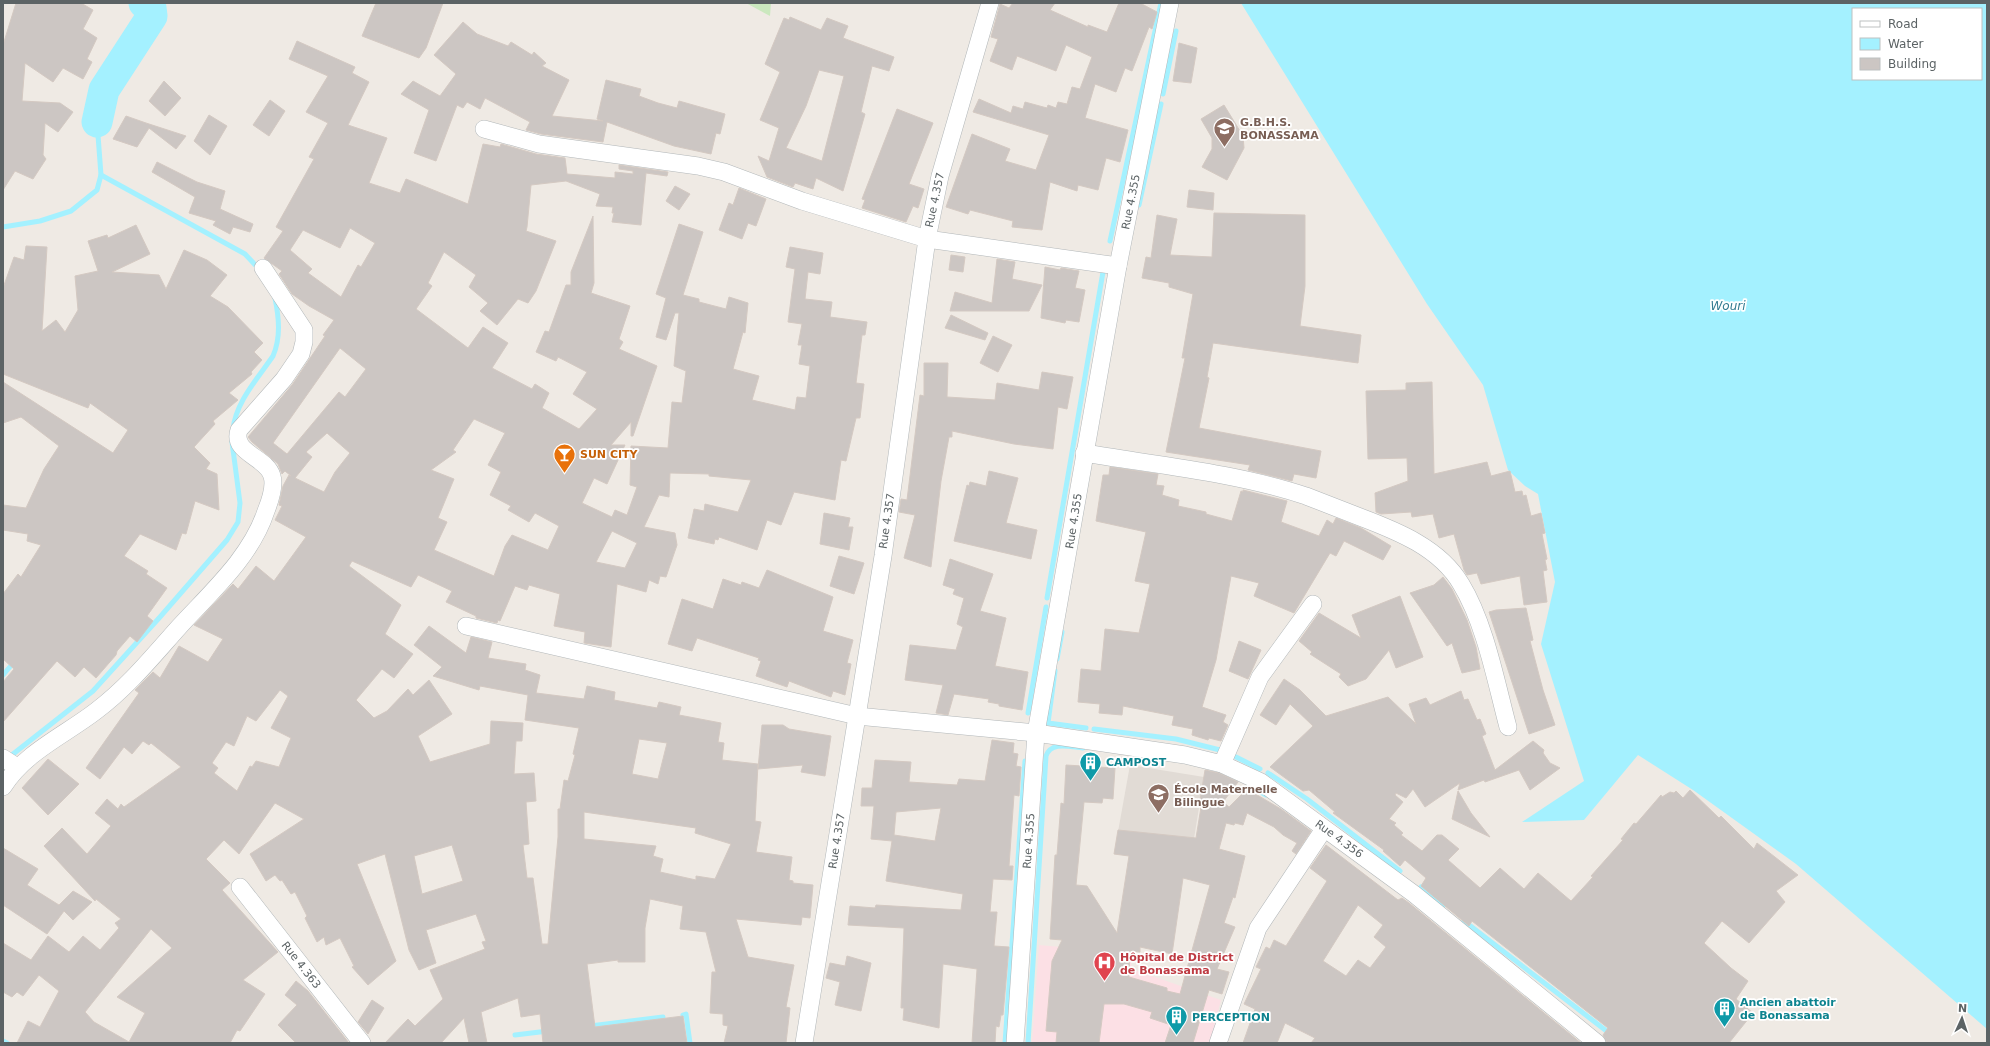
<svg xmlns="http://www.w3.org/2000/svg" width="1990" height="1046" font-family="'DejaVu Sans',sans-serif">
	<style>
		.education { fill: #e1dbd5 }
		.medical { fill: #fce0e5 }
		.green { fill: #cbe8bf }
		.water { fill: #a4f1ff; fill-rule: evenodd }
		.lines { fill: none; stroke-linecap: round; stroke-linejoin: round }
		.stream { stroke: #a4f1ff; stroke-width: 5 }
		.river { stroke: #a4f1ff; stroke-width: 31 }
		.building { fill: #ccc6c3; stroke: #d4c9c2; fill-rule: evenodd }
		.street-casing { stroke: #b2b7b9; stroke-width: 18 }
		.street { stroke: #fff; stroke-width: 17 }
		.labels { text-anchor: middle; dominant-baseline: central; stroke-width: 3.5; stroke-linejoin: round; paint-order: stroke }
		.education-label { font-size: 11px; font-weight: bold; fill: #785e54; stroke: #fff; text-anchor: start }
		.street-label { font-size: 11px; fill: #5c6365; stroke: #fff }
		.food-label { font-size: 11px; font-weight: bold; fill: #c56008; stroke: #fff; text-anchor: start }
		.culture-label { font-size: 11px; font-weight: bold; fill: #0d838f; stroke: #fff; text-anchor: start }
		.health-label { font-size: 11px; font-weight: bold; fill: #be3a42; stroke: #fff; text-anchor: start }
		.water-label { font-size: 12px; font-style: italic; fill: #337b91; stroke: #fff }
	</style>
	<rect width="100%" height="100%" fill="#efeae4"/>
	<polygon class="education" points="1130,765 1204,777 1190,863 1114,854"/>
	<polygon class="medical" points="1039,945 1106,951 1130,957 1132,969 1221,1000 1210,1043 1032,1043"/>
	<polygon class="green" points="746,3 771,3 770,16"/>
	<path class="water" d="M1241,3H1987V1029L1796,864L1693,790L1638,755L1584,820L1522,822L1584,781L1541,644L1555,582L1538,494L1525,486L1508,470L1483,385L1427,304ZM1853,9H1981V79H1853Z"/>
	<g class="lines">
		<g class="stream">
			<polyline points="1163,94 1176,31"/>
			<polyline points="101,175 245,254 259,269"/>
			<polyline points="1139,205 1161,104"/>
			<polyline points="3,227 40,221 71,211 97,190 101,175 97,122"/>
			<polyline points="1110,241 1161,3"/>
			<path d="M233,430C235,403 258,378 273,356C281,337 279,318 275,298"/>
			<polyline points="1047,598 1103,272"/>
			<polyline points="1057,659 1062,632"/>
			<polyline points="1055,671 1048,723 1086,728"/>
			<polyline points="3,675 14,662"/>
			<polyline points="1028,713 1046,607"/>
			<polyline points="1094,729 1176,739 1220,750"/>
			<polyline points="1230,754 1260,769"/>
			<polyline points="8,758 93,691 160,617 227,540 238,522 240,503 232,442"/>
			<polyline points="1268,773 1307,799 1400,871"/>
			<polyline points="1249,785 1266,795"/>
			<polyline points="1421,887 1444,905"/>
			<polyline points="1464,921 1622,1043"/>
			<polyline points="683,1015 686,1014 690,1043"/>
			<polyline points="590,1026 663,1017"/>
			<polyline points="515,1035 548,1031"/>
			<polyline points="3,1041 7,1043"/>
			<polyline points="1005,1043 1025,761"/>
			<path d="M1028,1043L1046,756C1051,741 1070,747 1083,748"/>
		</g>
		<polyline class="river" points="97,122 104,90 152,16 151,8 144,3"/>
	</g>
	<g class="building">
		<polygon points="16,3 81,3 93,10 83,29 97,38 87,59 92,62 83,79 63,68 53,82 25,63 22,101 60,103 73,112 58,132 45,123 43,155 46,159 33,179 15,171 3,190 3,45"/>
		<polygon points="376,3 443,3 426,48 419,58 362,36"/>
		<polygon points="1013,3 1055,3 1050,10 1088,27 1088,25 1107,32 1119,3 1140,3 1157,12 1152,29 1149,27 1132,71 1125,68 1116,92 1095,84 1085,118 1128,130 1120,162 1106,158 1098,190 1078,185 1077,191 1050,182 1042,230 1012,227 1013,221 970,210 968,214 946,207 972,134 1010,149 1005,161 1036,170 1049,135 973,112 979,99 1011,113 1013,106 1023,109 1025,102 1047,108 1048,105 1056,108 1058,102 1067,104 1072,87 1080,89 1092,57 1066,45 1056,71 1017,56 1012,70 990,61 998,39 991,37 1000,4 1009,8"/>
		<path d="M790,17L821,30L827,18L848,26L843,38L894,57L889,71L872,66L861,112L865,114L843,191L816,178L813,189L795,183L793,187L767,177L758,156L769,161L779,128L760,120L780,72L765,64L784,18L789,20ZM819,70L844,76L822,161L786,148L806,106Z"/>
		<polygon points="463,22 477,34 508,46 511,42 532,55 534,52 546,63 542,66 569,80 552,116 603,121 597,119 606,80 641,89 639,96 658,103 677,108 679,101 725,114 720,134 716,133 711,154 674,146 607,122 603,142 541,134 526,130 530,122 485,98 480,109 467,102 463,108 457,105 436,161 414,153 429,110 401,94 413,81 440,96 456,74 434,55"/>
		<path d="M297,41L355,67L352,73L369,82L348,125L387,138L369,183L400,193L406,179L468,204L483,144L500,147L501,144L536,154L565,158L567,174L615,178V172L633,174V171L619,169V165L668,172L667,176L646,173L641,225L612,222L614,213H612L613,207L596,206L600,194L566,181L531,185L527,227L526,231L556,241L536,291L528,303L518,299L497,325L480,311L488,303L469,287L476,275L444,252L428,283L432,286L416,309L468,348L483,327L508,343L492,368L532,389L535,384L549,393L542,408L579,429L597,409L573,394L587,372L558,357L556,361L536,352L545,331L549,332L566,285H571V272L593,216L594,283L591,293L630,306L619,339L623,342L619,349L657,366L633,436H631V422L611,445H625L607,484L594,478L582,503L612,517L615,510L627,515L637,487L630,485L631,446L668,448L672,402L682,403L686,371L674,366L679,313H675L666,340L656,337L666,298L656,294L679,224L703,232L683,295L699,299V302L726,309L729,297L748,303L745,333L743,332L733,369L759,376L752,400L795,410L797,397L806,398L810,366L799,364L802,345H798L802,324L788,322L795,269L786,267L790,247L823,253L820,274L808,272L805,299L832,302L830,317L867,322L865,335H862L856,383L864,384L860,418H856L846,461L841,460L835,500L794,492L781,525L767,520L757,550L719,537L718,540L715,539L714,544L688,538L694,509L704,511L705,504L738,512L751,480L709,476V474L670,473L669,497L659,495L644,527L675,533L677,545L666,577L660,576L658,584L649,580L646,592L617,584L611,647L584,643L585,632L554,626L560,594L529,585L527,590L515,586L500,621L498,620L497,623L476,618V616L446,602L452,591L418,575L411,587L352,561L349,566L401,605L385,634L413,654L394,678L382,669L356,700L374,718L387,711L408,689L413,695L429,680L452,714L418,736L430,762L490,744L491,721L523,723L522,741H516L514,774L534,773L536,801L526,802L529,844L523,845L527,878H533L542,944H548L558,837V809H560L564,780L568,781L575,755L573,754L579,728L525,720L528,695L480,686L479,690L433,676L442,667L414,645L429,626L466,653L471,637L492,642L488,658L526,664L525,670L540,675L536,693L584,699L587,686L615,692L614,700L657,708L659,702L681,707L679,715L721,723L718,742L724,743L722,760L758,764L755,821L761,822L756,852L792,857L789,880L793,881V883L813,885L810,918L802,917L801,925L736,919L748,957L794,965L786,1007L790,1008L786,1043H724L728,1026L723,1025V1014L710,1013L712,972H716L706,932L680,929L683,906L650,899L645,928V962H618V960L587,964L595,1027L683,1016L687,1043H543L540,1014L521,1017L518,998L481,1012L487,1043H469L464,1018L441,1043H385L408,1019L415,1026L443,999L430,970L485,949L482,942L486,941L476,914L426,930L436,963L419,970L409,950L385,854L357,864L396,961L368,985L352,967L354,966L340,938L326,945L324,937L317,942L305,918L307,916L295,892L291,894L282,880L280,881L275,875L266,881L250,854L304,819L275,803L239,854L224,840L206,859L230,883L222,890L278,952L243,980L265,994L240,1031L237,1030L230,1043H17L28,1021L40,1027L59,991L39,975L23,996L17,992L12,997L3,992V943L31,960L48,936L69,952L83,936L100,950L119,928L115,923L121,919L96,899L95,901L44,846L62,828L87,854L111,826L95,813L107,799L118,809L121,804L124,807L181,767L151,743L149,745L143,741L132,754L124,747L100,779L86,768L139,693L135,690L153,672L160,678L179,646L208,662L223,639L194,625L233,584L238,589L256,566L274,581L306,537L275,520L282,506L279,505L283,486L289,475L291,476L285,471L282,474L278,464L252,442L248,437L292,385L325,336L323,335L334,320L309,306L292,294L279,274L282,271L264,258L283,231L276,227L314,159L309,157L328,123L306,112L328,76L289,59ZM350,228L375,243L361,267L358,265L341,297L308,273L312,269L290,250L303,230L340,248ZM340,348L366,369L345,397L339,392L287,454L273,443ZM474,419L505,433L488,465L501,472L490,495L511,506L508,510L529,522L535,513L559,526L548,550L512,535L505,546L494,576L434,550L447,522L438,518L454,479L431,470L456,452L453,450ZM327,433L350,453L335,472L324,492L295,478L312,457L306,452ZM612,531L637,543L625,568L596,562ZM280,690L288,696L271,728L291,738L279,767L256,761L252,767L250,766L237,791L214,773L218,768L212,763L226,742L234,746L247,716L256,721ZM639,739L667,743L658,779L632,774ZM584,812L696,828L695,833L731,844L715,879L696,876V880L660,872L663,859L653,856L656,846L584,839ZM452,845L463,881L422,894L414,856ZM151,929L172,948L117,997L145,1013L129,1042L94,1022L85,1012Z"/>
		<polygon points="1179,43 1197,48 1191,83 1173,81"/>
		<polygon points="164,81 181,98 165,116 149,101"/>
		<polygon points="270,100 285,111 269,136 253,125"/>
		<polygon points="1224,105 1243,136 1244,148 1227,180 1202,167 1212,149 1212,138 1201,119"/>
		<polygon points="897,109 933,123 909,184 924,189 918,208 913,206 906,222 862,208 865,200 862,199"/>
		<polygon points="209,115 227,126 210,155 194,141"/>
		<polygon points="126,116 146,123 186,136 176,149 149,128 137,147 113,139"/>
		<polygon points="157,162 197,182 225,191 220,209 253,224 250,232 233,227 230,234 213,225 216,221 189,213 195,197 152,172"/>
		<polygon points="675,186 690,194 679,210 666,201"/>
		<polygon points="739,188 766,199 756,226 748,223 742,239 719,230 729,203 733,205"/>
		<polygon points="1189,190 1214,193 1213,210 1187,207"/>
		<polygon points="1214,213 1305,215 1305,286 1300,326 1361,335 1358,363 1213,343 1207,377 1209,378 1199,428 1321,451 1316,478 1294,474 1292,481 1248,470 1250,465 1166,452 1185,358 1182,358 1193,294 1169,287 1169,283 1142,278 1146,257 1151,258 1157,215 1177,219 1170,255 1212,257"/>
		<polygon points="136,225 150,254 112,272 159,275 166,289 184,250 207,260 227,275 210,296 228,307 263,343 254,352 262,360 251,372 252,374 229,393 238,400 213,421 215,424 194,447 210,463 206,469 217,474 219,510 195,501 186,534 182,533 176,550 140,534 124,556 148,571 146,574 167,588 147,616 153,621 137,642 130,636 117,651 116,655 96,678 84,667 75,677 57,661 3,722 3,682 14,669 3,659 3,594 18,574 21,577 41,545 27,541 28,534 3,530 3,505 26,508 44,469 59,446 21,417 3,423 3,382 113,453 128,430 90,403 88,408 3,374 3,288 14,257 24,260 26,246 47,247 42,331 56,320 65,332 78,310 75,276 98,271 88,241 107,235 108,238"/>
		<polygon points="951,255 965,257 963,272 949,270"/>
		<polygon points="997,259 1015,262 1012,279 1042,285 1029,311 950,311 955,292 992,303"/>
		<polygon points="1045,267 1060,270 1061,268 1079,271 1075,288 1085,290 1079,322 1066,320 1065,323 1041,318"/>
		<polygon points="951,315 988,333 985,340 945,328"/>
		<polygon points="993,336 1012,345 998,372 980,363"/>
		<polygon points="924,363 948,363 947,397 995,400 997,383 1039,390 1042,372 1073,377 1067,409 1058,407 1053,449 1014,444 952,431 952,437 949,437 941,481 931,567 904,558 915,515 899,512 901,499 907,500 920,395 924,396"/>
		<polygon points="1432,382 1434,474 1487,462 1491,476 1510,471 1515,492 1522,491 1523,496 1526,495 1531,516 1541,513 1545,533 1542,534 1547,559 1545,560 1547,570 1543,571 1547,602 1524,605 1520,576 1481,584 1477,573 1467,575 1464,570 1454,534 1439,538 1433,514 1412,517 1411,512 1381,514 1376,512 1375,493 1408,481 1407,458 1368,459 1366,391 1406,390 1406,383"/>
		<polygon points="1110,467 1158,474 1156,485 1164,486 1162,495 1179,500 1178,506 1206,512 1206,514 1232,521 1241,491 1243,492 1243,490 1287,501 1281,522 1319,536 1327,520 1333,524 1336,518 1361,528 1391,546 1383,560 1344,541 1336,556 1330,553 1294,613 1254,596 1259,583 1231,576 1216,660 1202,707 1226,715 1223,722 1228,725 1221,741 1209,738 1208,740 1192,735 1193,729 1172,725 1174,716 1123,706 1122,715 1099,713 1100,704 1078,702 1081,669 1101,671 1105,629 1139,633 1150,584 1135,581 1146,532 1096,521 1103,475 1109,475"/>
		<polygon points="989,471 1018,478 1006,523 1037,530 1031,559 954,541 967,485 969,486 970,482 986,486"/>
		<polygon points="824,513 850,518 848,527 853,527 849,550 820,544"/>
		<polygon points="839,556 864,563 854,594 830,586"/>
		<polygon points="950,559 993,574 980,611 1006,618 995,666 1028,672 1022,710 999,706 999,704 988,702 989,699 954,694 948,715 936,713 943,685 905,680 910,645 956,650 963,627 957,624 964,598 953,594 955,589 943,585"/>
		<polygon points="767,570 833,597 823,631 853,640 847,663 851,664 845,695 833,691 831,697 789,681 787,687 756,676 761,661 758,660 759,658 697,638 692,651 668,644 682,599 713,609 723,579 741,585 742,582 759,588"/>
		<polygon points="1443,577 1452,589 1467,620 1476,647 1480,669 1462,673 1452,643 1447,646 1410,593 1434,585"/>
		<polygon points="1400,596 1423,657 1396,668 1389,650 1366,679 1348,686 1339,677 1341,674 1310,654 1312,652 1299,641 1319,613 1361,638 1352,615"/>
		<polygon points="1526,608 1533,640 1530,641 1543,690 1555,725 1529,734 1489,612 1496,610"/>
		<polygon points="1239,641 1261,650 1248,679 1229,671"/>
		<polygon points="1284,679 1300,690 1326,716 1388,697 1416,724 1409,704 1426,698 1430,705 1461,691 1464,700 1468,699 1477,720 1480,719 1486,734 1482,736 1495,770 1533,741 1544,750 1543,753 1550,763 1560,768 1530,790 1519,770 1485,782 1484,780 1458,790 1460,783 1425,807 1413,789 1406,798 1396,793 1395,795 1403,802 1389,819 1396,823 1394,825 1403,833 1401,835 1422,851 1437,835 1442,835 1459,849 1448,860 1480,888 1500,868 1524,889 1538,873 1571,901 1593,877 1591,876 1623,840 1621,839 1634,823 1636,824 1661,795 1662,797 1670,792 1674,793 1676,791 1683,798 1690,790 1719,818 1721,816 1754,849 1757,843 1798,875 1776,891 1785,902 1749,943 1722,921 1704,943 1731,968 1748,981 1736,999 1753,1013 1729,1043 1607,1043 1603,1035 1608,1028 1472,921 1469,926 1421,886 1426,878 1405,860 1400,866 1383,851 1384,850 1333,813 1335,812 1309,790 1303,791 1270,767 1313,726 1290,704 1276,725 1260,715"/>
		<polygon points="762,725 783,725 789,729 831,736 825,776 801,772 803,765 758,769"/>
		<path d="M992,740L1014,743L1013,753L1018,754L1016,766L1021,767L1019,796L1014,795L1009,866H1013L1012,880L993,879L990,912H997L994,946L1009,947L1003,1015H1001L999,1027L996,1026L995,1043H972L977,969L943,964L939,1028L903,1020L904,1008H901L904,928L848,925L850,906L875,908L876,905L961,910L963,894L886,881L892,841L871,839L874,806H861L862,788H872L875,760L911,762L909,782L957,785L959,779L985,781ZM941,808L935,841L894,835L896,812Z"/>
		<polygon points="48,759 79,784 48,815 22,788"/>
		<path d="M1066,765L1115,768L1113,799L1103,798L1102,803L1084,802L1076,885L1087,886L1117,933L1129,856L1114,854L1118,830L1196,838L1202,801L1200,800L1205,770L1219,773L1238,782L1223,802L1229,807L1247,789L1281,809L1311,831L1296,854L1292,851L1297,843L1283,835L1274,827L1247,813L1243,825L1235,823L1234,825L1226,823L1219,849L1245,856L1235,898L1233,897L1224,923L1235,927L1217,969L1229,972L1222,994L1209,990L1193,1043H1165L1171,1025L1150,1018L1152,1012L1124,1004H1104L1099,1043H1056L1057,1032L1046,1031L1052,961L1062,940L1050,939L1055,855H1057L1061,803L1064,804ZM1183,878L1210,885L1180,994L1167,991V988L1129,977L1130,951L1140,952V947L1172,954Z"/>
		<polygon points="1458,791 1471,813 1490,837 1452,819"/>
		<path d="M1326,845L1398,900L1402,898L1409,903L1581,1043H1462L1460,1041L1458,1043H1311L1315,1038L1285,1023L1277,1043H1243L1255,1009L1244,1004L1261,969L1256,967L1266,947L1270,949L1274,940L1286,946L1327,881L1310,868ZM1358,905L1383,925L1374,937L1386,947L1370,968L1358,960L1346,976L1323,961Z"/>
		<polygon points="3,848 38,869 27,885 59,905 73,891 92,902 73,920 64,911 47,934 3,905"/>
		<polygon points="847,956 871,963 861,1011 835,1005 840,982 826,978 830,963 845,966"/>
		<polygon points="296,981 308,991 349,1043 296,1043 278,1025 297,1005 285,995"/>
		<polygon points="372,1000 384,1008 368,1034 358,1022"/>
	</g>
	<g class="lines">
		<defs>
			<g id="street">
				<polyline points="484,129 539,144 698,166 724,172 802,201 927,239 1118,266"/>
				<path d="M1084,453C1156,465 1238,473 1306,496C1324,503 1342,510 1360,517C1397,531 1440,548 1461,584C1485,623 1496,682 1508,727"/>
				<polyline points="466,626 857,716 1036,733 1185,755 1222,764 1261,782 1414,894 1597,1043"/>
				<polyline points="3,758 17,767"/>
				<polyline points="1222,764 1260,677 1313,604"/>
				<path d="M3,787C25,752 65,735 96,711C128,687 153,656 179,627C211,592 251,557 266,511C270,501 275,486 272,476C267,457 231,453 239,430L284,379L301,354L304,342V330L263,268"/>
				<polyline points="240,887 362,1043"/>
				<polyline points="804,1043 883,556 927,239 940,176 990,3"/>
				<polyline points="1015,1043 1036,733 1118,266 1170,3"/>
				<polyline points="1218,1043 1258,928 1324,829"/>
			</g>
		</defs>
		<use href="#street" class="street-casing"/>
		<use href="#street" class="street"/>
	</g>
	<defs>
		<symbol id="school-pin" viewBox="-11 -11 22 30"><path d="M0 17L-7.5 6A9.5 9.5 0 1 1 7.5 6Z" fill="#8d6e63" stroke="#fff"/><path d="M0-5L7-2L0 1L-7-2ZM-4 1L0 2.5L4 1V4Q0 6-4 4Z" fill="#fff"/></symbol>
		<symbol id="bar-pin" viewBox="-11 -11 22 30"><path d="M0 17L-7.5 6A9.5 9.5 0 1 1 7.5 6Z" fill="#e8710a" stroke="#fff"/><path d="M-6-5H6L.8 .8V4.5H3.5V6h-7V4.5H-.8V.8Z" fill="#fff"/></symbol>
		<symbol id="building-pin" viewBox="-11 -11 22 30"><path d="M0 17L-7.5 6A9.5 9.5 0 1 1 7.5 6Z" fill="#0f9aa8" stroke="#fff"/><path d="M-4-6H4V6H1V3H-1V6H-4ZM-2.5-4.3h1.7v1.8h-1.7ZM.8-4.3h1.7v1.8H.8ZM-2.5-1h1.7V.8h-1.7ZM.8-1h1.7V.8H.8Z" fill="#fff"/></symbol>
		<symbol id="hospital-pin" viewBox="-11 -11 22 30"><path d="M0 17L-7.5 6A9.5 9.5 0 1 1 7.5 6Z" fill="#e0444e" stroke="#fff"/><path d="M-5-5h3v3.5h4V-5h3V5h-3V1.5h-4V5h-3Z" fill="#fff"/></symbol>
	</defs>
	<g fill-rule="evenodd">
		<use href="#school-pin" x="1212" y="116" width="25" height="34"/>
		<use href="#bar-pin" x="552" y="442" width="25" height="34"/>
		<use href="#building-pin" x="1078" y="750" width="25" height="34"/>
		<use href="#school-pin" x="1146" y="782" width="25" height="34"/>
		<use href="#hospital-pin" x="1092" y="950" width="25" height="34"/>
		<use href="#building-pin" x="1712" y="996" width="25" height="34"/>
		<use href="#building-pin" x="1164" y="1004" width="25" height="34"/>
	</g>
	<g class="labels">
		<g class="education-label">
			<text x="1240" y="122">G.B.H.S.<tspan x="1240" dy="13">BONASSAMA</tspan></text>
			<text x="1174" y="789">École Maternelle<tspan x="1174" dy="13">Bilingue</tspan></text>
		</g>
		<g class="street-label">
			<text transform="translate(935 200) rotate(-78)">Rue 4.357</text>
			<text transform="translate(1131 202) rotate(-79)">Rue 4.355</text>
			<text transform="translate(887 521) rotate(-82)">Rue 4.357</text>
			<text transform="translate(1074 521) rotate(-81)">Rue 4.355</text>
			<text transform="translate(1339 839) rotate(36)">Rue 4.356</text>
			<text transform="translate(837 841) rotate(-81)">Rue 4.357</text>
			<text transform="translate(1029 841) rotate(-86)">Rue 4.355</text>
			<text transform="translate(301 965) rotate(52)">Rue 4.363</text>
		</g>
		<g class="food-label">
			<text x="580" y="454">SUN CITY</text>
		</g>
		<g class="culture-label">
			<text x="1106" y="762">CAMPOST</text>
			<text x="1740" y="1002">Ancien abattoir<tspan x="1740" dy="13">de Bonassama</tspan></text>
			<text x="1192" y="1017">PERCEPTION</text>
		</g>
		<g class="health-label">
			<text x="1120" y="957">Hôpital de District<tspan x="1120" dy="13">de Bonassama</tspan></text>
		</g>
		<g class="water-label">
			<text x="1728" y="306">Wouri</text>
		</g>
	</g>
	<rect width="1990" height="1046" fill="none" stroke="#5c6365" stroke-width="8"/>
	<rect x="1852" y="8" width="130" height="72" fill="#ffffff" stroke="#bec1c1"/>
	<rect x="1860" y="21" width="20" height="6" fill="#ffffff" stroke="#bec1c1"/>
	<text x="1888" y="28" font-size="12" fill="#5c6365">Road</text>
	<rect x="1860" y="38" width="20" height="12" fill="#a4f1ff" stroke="#bec1c1"/>
	<text x="1888" y="48" font-size="12" fill="#5c6365">Water</text>
	<rect x="1860" y="58" width="20" height="12" fill="#ccc6c3" stroke="#bec1c1"/>
	<text x="1888" y="68" font-size="12" fill="#5c6365">Building</text>
	<g transform="translate(1962 1018) rotate(3)" stroke="#ffffff" stroke-width="3" paint-order="stroke">
	<path d="M0-3L7 15L0 10L-7 15Z" fill="#5c6365"/>
	<text y="-6" font-size="11" font-weight="bold" text-anchor="middle" fill="#5c6365">N</text>
	</g>
</svg>
